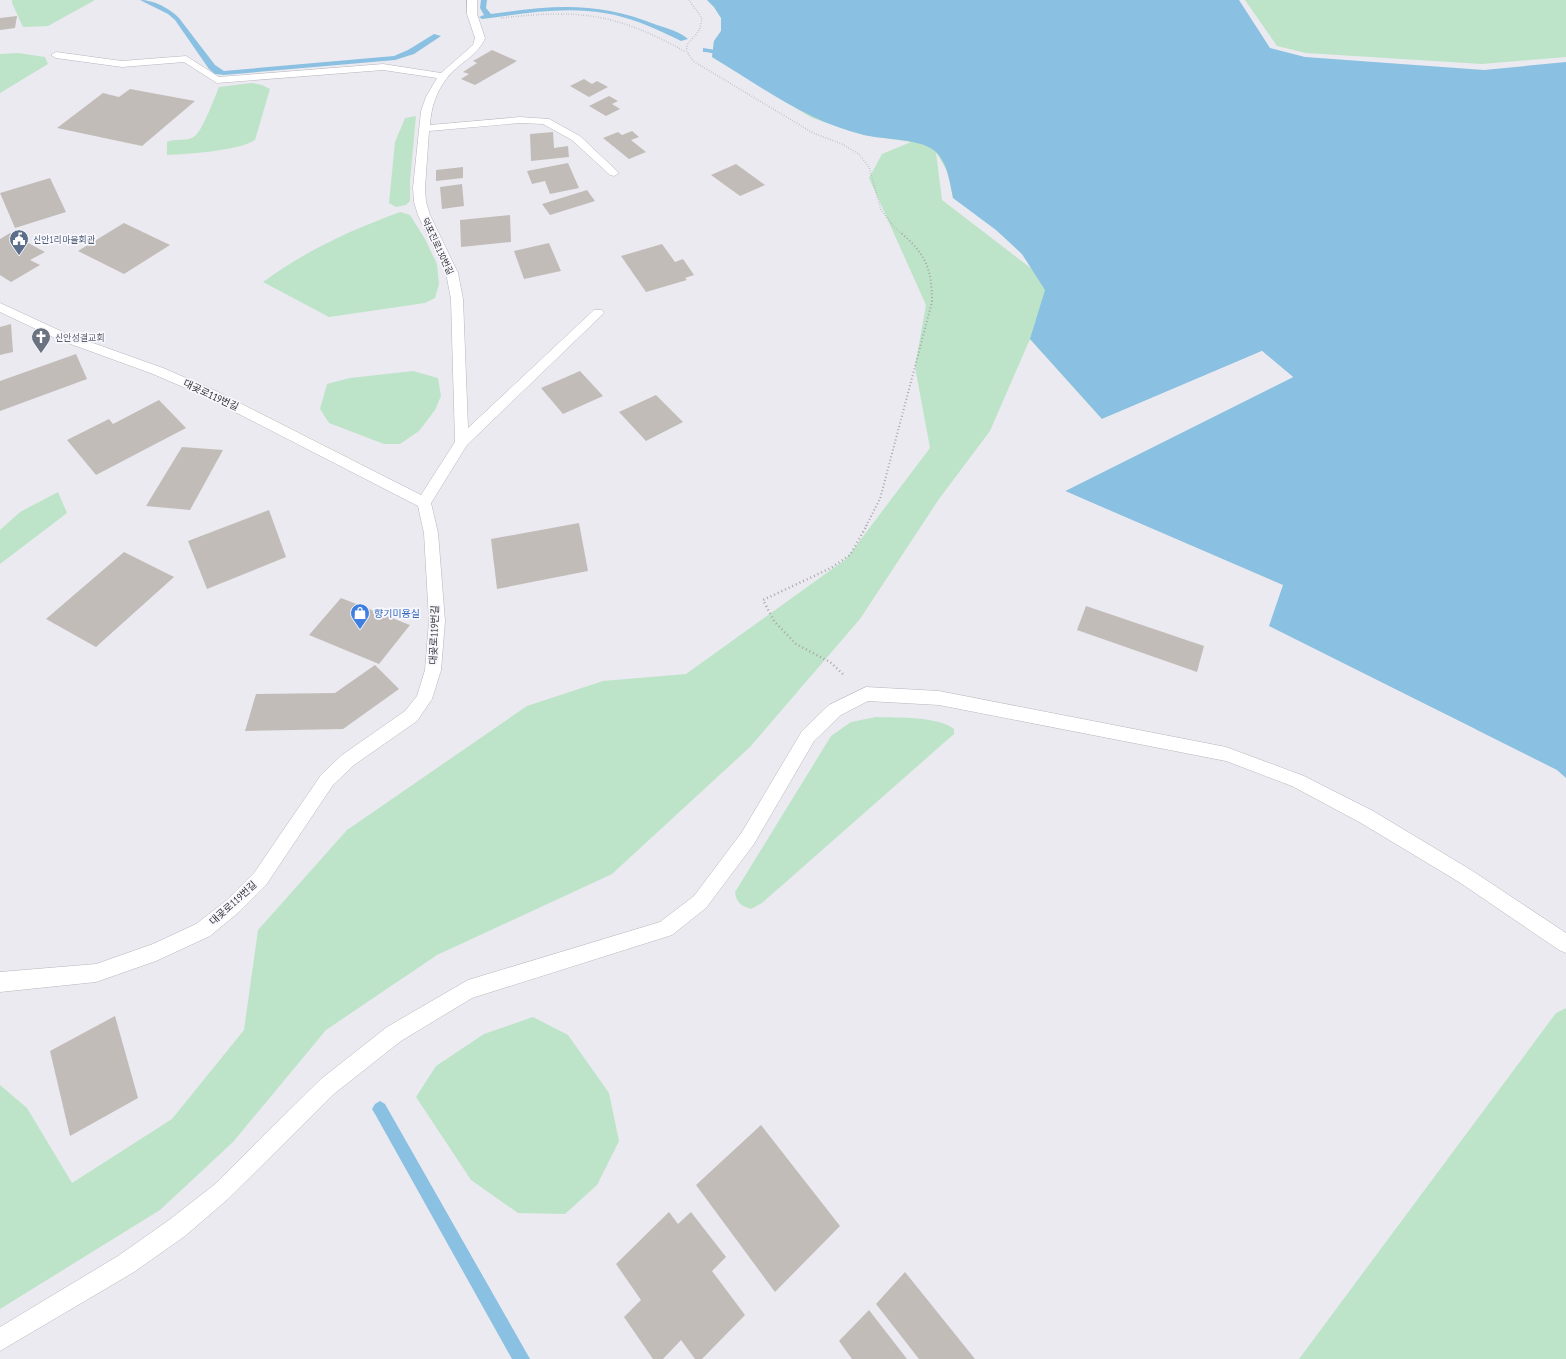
<svg xmlns="http://www.w3.org/2000/svg" width="1566" height="1359" font-family="'PT Sans Narrow','Noto Sans KR',sans-serif">
	<style>
		.green { fill: #bde4c8; fill-rule: evenodd }
		.water { fill: #8ac0e1 }
		.pier { fill: #ebeaf0 }
		.lines { fill: none; stroke-linecap: round; stroke-linejoin: round }
		.stream { fill: #8ac0e1; fill-rule: evenodd }
		.building { fill: #c2bcb9 }
		.lane-casing { stroke: #b7b6bc; stroke-width: 1 }
		.path-far2 { stroke: #a7a6ab; stroke-width: 1.5; stroke-dasharray: 0.5 2; stroke-linecap: butt }
		.path-far1 { stroke: #a7a6ab; stroke-width: 2; stroke-dasharray: 1 2.5; stroke-linecap: butt }
		.path { stroke: #a7a6ab; stroke-width: 2.5; stroke-dasharray: 1 3; stroke-linecap: butt }
		.lane { fill: #fff; fill-rule: evenodd }
		.labels { text-anchor: middle; dominant-baseline: central; stroke-width: 3.5; stroke-linejoin: round; paint-order: stroke }
		.far-service-label { font-size: 9px; fill: #4e5e75; stroke: #f8f7fd; text-anchor: start }
		.far-street-label { font-size: 9px; fill: #313133; stroke: #f8f7fd }
		.far-worship-label { font-size: 9px; fill: #5b616d; stroke: #f8f7fd; text-anchor: start }
		.street-label { font-size: 10px; fill: #313133; stroke: #f8f7fd }
		.shop-label { font-size: 10px; fill: #366cbe; stroke: #f8f7fd; text-anchor: start }
	</style>
	<rect width="100%" height="100%" fill="#ebeaf0"/>
	<g class="green">
		<polygon points="12,0 95,0 48,26 23,27 12,3"/>
		<path d="M707,0L1038,197L1102,419L1030,339L990,431L939,499L860,619L750,747L612,874L437,955L326,1030L233,1142L160,1210L0,1309V1085L27,1108L72,1183L172,1119L244,1030L258,930L347,830L527,706L603,681L686,674L846,559L930,448L915,367L926,305L869,178L882,154L911,142L864,135L812,118L712,57L714,41L721,31V18L714,7ZM936,152L947,171L953,198C980,218 1015,239 1032,269L942,200Z"/>
		<polygon points="1245,0 1566,0 1566,57 1482,64 1306,53 1277,46"/>
		<polygon points="18,53 45,57 48,64 0,93 0,54"/>
		<path d="M252,83L262,85L270,89L255,140C238,151 188,154 167,155V142C175,138 188,142 195,136C203,129 214,99 219,87Z"/>
		<polygon points="416,116 410,181 410,201 406,205 396,207 389,203 395,142 405,118"/>
		<path d="M400,212L410,215L425,239L437,264L439,284L435,298L425,303L329,317L263,282C305,251 351,230 400,212Z"/>
		<polygon points="413,371 438,378 441,396 435,410 419,431 400,444 384,444 329,423 320,409 327,384 350,378"/>
		<polygon points="58,492 67,513 0,564 0,530 20,512"/>
		<path d="M876,717C897,718 938,716 954,729V734L762,903L751,909C741,906 736,902 735,892L831,736L851,722Z"/>
		<polygon points="1566,1008 1566,1359 1299,1359 1556,1013"/>
		<polygon points="533,1017 568,1035 609,1093 619,1141 597,1185 565,1214 518,1213 471,1180 416,1097 436,1066 484,1034"/>
	</g>
	<path class="water" d="M707,0H1239L1270,48L1305,57L1484,70L1566,62V778L1557,770L1269,626L1283,585L1065,491L1293,377L1262,351L1102,419L1030,339L1045,290L1022,254L996,230L953,198C950,183 948,165 937,153C924,138 882,140 864,135C808,122 760,86 712,57L714,41L721,31V18L714,7Z"/>
	<g class="pier">
		<polygon points="1262,351 1293,377 1065,491 1207,555 1063,493 1064,490 1290,377 1262,353 1102,421 1100,420"/>
		<polygon points="1267,626 1475,729 1474,731 1268,628"/>
	</g>
	<g class="lines">
		<g class="stream">
			<path d="M140,0C154,0 169,8 179,18L215,65L224,71L394,56L408,50L434,34L441,36L414,54L395,60L224,75L215,74L209,69L175,20L168,14Z"/>
			<path d="M481,0H487L486,8L491,14C554,5 597,1 657,25C667,28 680,32 688,39L681,41C657,29 631,17 604,13C563,6 522,14 482,19L479,17L484,15L480,8Z"/>
			<polygon points="703,48 722,51 726,53 722,55 706,52 703,52"/>
			<polygon points="380,1101 385,1104 530,1359 512,1359 375,1114 372,1109 375,1104"/>
		</g>
	</g>
	<g class="building">
		<polygon points="17,16 15,28 0,30 0,18"/>
		<polygon points="492,50 517,61 475,85 461,79 469,74 463,72 477,63 473,61"/>
		<polygon points="584,79 592,84 597,81 608,87 589,97 570,86"/>
		<polygon points="130,89 195,101 142,146 57,128 103,93 119,97"/>
		<polygon points="609,96 618,101 612,104 620,109 606,116 589,106"/>
		<polygon points="632,131 639,137 631,140 646,152 629,159 603,138 618,132 622,135"/>
		<polygon points="553,132 554,148 568,146 569,157 531,161 530,134"/>
		<polygon points="568,163 579,188 550,194 545,181 532,184 527,171"/>
		<polygon points="736,164 765,185 740,196 711,175"/>
		<polygon points="463,167 463,178 436,181 436,170"/>
		<polygon points="50,178 66,212 15,228 0,193"/>
		<polygon points="462,184 464,206 442,209 440,187"/>
		<polygon points="587,190 595,201 550,215 542,204"/>
		<polygon points="510,215 511,242 461,247 460,220"/>
		<polygon points="124,223 170,245 124,274 78,251"/>
		<polygon points="10,233 45,252 30,260 40,265 11,282 0,275 0,239"/>
		<polygon points="549,243 561,271 524,279 514,251"/>
		<polygon points="662,244 675,262 683,259 694,275 685,278 687,280 646,292 621,256"/>
		<polygon points="11,324 13,352 0,355 0,327"/>
		<polygon points="76,354 87,379 0,411 0,381"/>
		<polygon points="580,371 603,396 563,414 541,388"/>
		<polygon points="656,395 683,422 646,441 619,412"/>
		<polygon points="159,400 186,428 96,475 67,440 109,419 113,424"/>
		<polygon points="182,447 223,450 190,510 146,506"/>
		<polygon points="269,510 286,557 207,589 188,541"/>
		<polygon points="579,523 588,571 497,589 491,539"/>
		<polygon points="124,552 174,577 96,647 46,619"/>
		<polygon points="341,598 410,625 379,664 309,635"/>
		<polygon points="1086,606 1204,646 1197,672 1077,630"/>
		<polygon points="375,665 399,689 343,729 245,731 256,694 335,693"/>
		<polygon points="115,1016 138,1098 70,1136 50,1051"/>
		<polygon points="761,1125 840,1226 775,1292 696,1185"/>
		<polygon points="669,1212 678,1224 691,1212 726,1257 712,1271 745,1315 702,1359 695,1359 681,1340 663,1359 653,1359 624,1317 641,1300 616,1264"/>
		<polygon points="905,1272 975,1359 919,1359 876,1304"/>
		<polygon points="869,1310 907,1359 852,1359 839,1341"/>
	</g>
	<g class="lines">
		<defs>
			<g id="lane">
				<path d="M467,0H477V14L485,38C478,56 458,63 447,78C436,92 431,108 430,125L520,117L549,119L580,136L619,173L614,176L610,175L572,140L543,124L520,123L429,131L425,188L426,202L430,215L458,273L463,299L468,428L594,310H602L604,313L467,445L431,503L438,533L445,621L441,670L432,699L417,721L354,765L333,785L266,885L239,912L210,936L156,961L96,982L0,992V972L96,964L153,944L196,924L227,900L254,873L321,775L342,755L405,711L417,696L425,670L429,621L424,533L418,506L206,397L153,374L57,339L0,312V303L65,333L163,368L216,391L421,495L455,442L451,299L446,273L418,215L414,202L413,188L421,111L426,97L437,78L383,70L217,83L184,62L122,67L56,58L51,55L56,52L122,61L186,56L219,77L383,64L441,73L473,45L475,38L467,14Z"/>
				<polygon points="866,687 939,691 1226,747 1304,776 1373,811 1471,870 1566,933 1566,953 1559,950 1459,882 1361,823 1292,786 1226,761 939,705 868,701 841,715 814,741 754,844 706,908 672,935 472,998 401,1041 335,1093 228,1199 185,1236 134,1272 0,1351 0,1327 118,1256 169,1220 214,1185 321,1079 387,1027 468,980 660,922 694,896 742,832 802,731 829,705"/>
			</g>
		</defs>
		<use href="#lane" class="lane-casing"/>
		<g class="path-far2">
			<path d="M689,0L702,18C701,21 701,25 700,28C693,44 678,41 693,61L813,133L842,144L859,154L869,167L881,210L894,227L901,233"/>
			<path d="M501,18C581,9 615,13 686,52"/>
		</g>
		<path class="path-far1" d="M866,526L880,499L932,302C932,269 926,254 900,232"/>
		<polyline class="path" points="843,674 830,662 796,644 774,621 763,600 831,568 850,555 867,525"/>
		<use href="#lane" class="lane"/>
	</g>
	<defs>
		<symbol id="civic-pin" viewBox="-11 -11 22 30"><path d="M0 17L-7.5 6A9.5 9.5 0 1 1 7.5 6Z" fill="#5c6f8a" stroke="#f8f7fd"/><path d="M-.6-6.5H3V-4.5H.6V-3L4-1V1h2V6H-6V1h2V-1L-.6-3ZM-1.2 2.5V6h2.4V2.5Z" fill="#fff"/></symbol>
		<symbol id="church-pin" viewBox="-11 -11 22 30"><path d="M0 17L-7.5 6A9.5 9.5 0 1 1 7.5 6Z" fill="#6b7280" stroke="#f8f7fd"/><path d="M-1.2-6h2.4v3.5h3.3v2.4h-3.3V6h-2.4V-.1h-3.3v-2.4h3.3Z" fill="#fff"/></symbol>
		<symbol id="shop-pin" viewBox="-11 -11 22 30"><path d="M0 17L-7.5 6A9.5 9.5 0 1 1 7.5 6Z" fill="#3f7fe0" stroke="#f8f7fd"/><path d="M-5-2.5h2.3a2.7 3.5 0 0 1 5.4 0H5L5.5 6h-11ZM-1.5-2.5h3a1.5 2.3 0 0 0-3 0Z" fill="#fff"/></symbol>
	</defs>
	<g fill-rule="evenodd">
		<use href="#civic-pin" x="8" y="228" width="22" height="30"/>
		<use href="#church-pin" x="30" y="326" width="22" height="30"/>
		<use href="#shop-pin" x="349" y="602" width="22" height="30"/>
	</g>
	<g class="labels">
		<g class="far-service-label">
			<text x="33" y="239">신안1리마을회관</text>
		</g>
		<g class="far-street-label">
			<text transform="translate(438 246) rotate(65)">덕포진로130번길</text>
		</g>
		<g class="far-worship-label">
			<text x="55" y="337">신안성결교회</text>
		</g>
		<g class="street-label">
			<text transform="translate(211 395) rotate(25)">대곶로119번길</text>
			<text transform="translate(434 635) rotate(-88)">대곶로119번길</text>
			<text transform="translate(233 903) rotate(-42)">대곶로119번길</text>
		</g>
		<g class="shop-label">
			<text x="374" y="613">향기미용실</text>
		</g>
	</g>
</svg>
